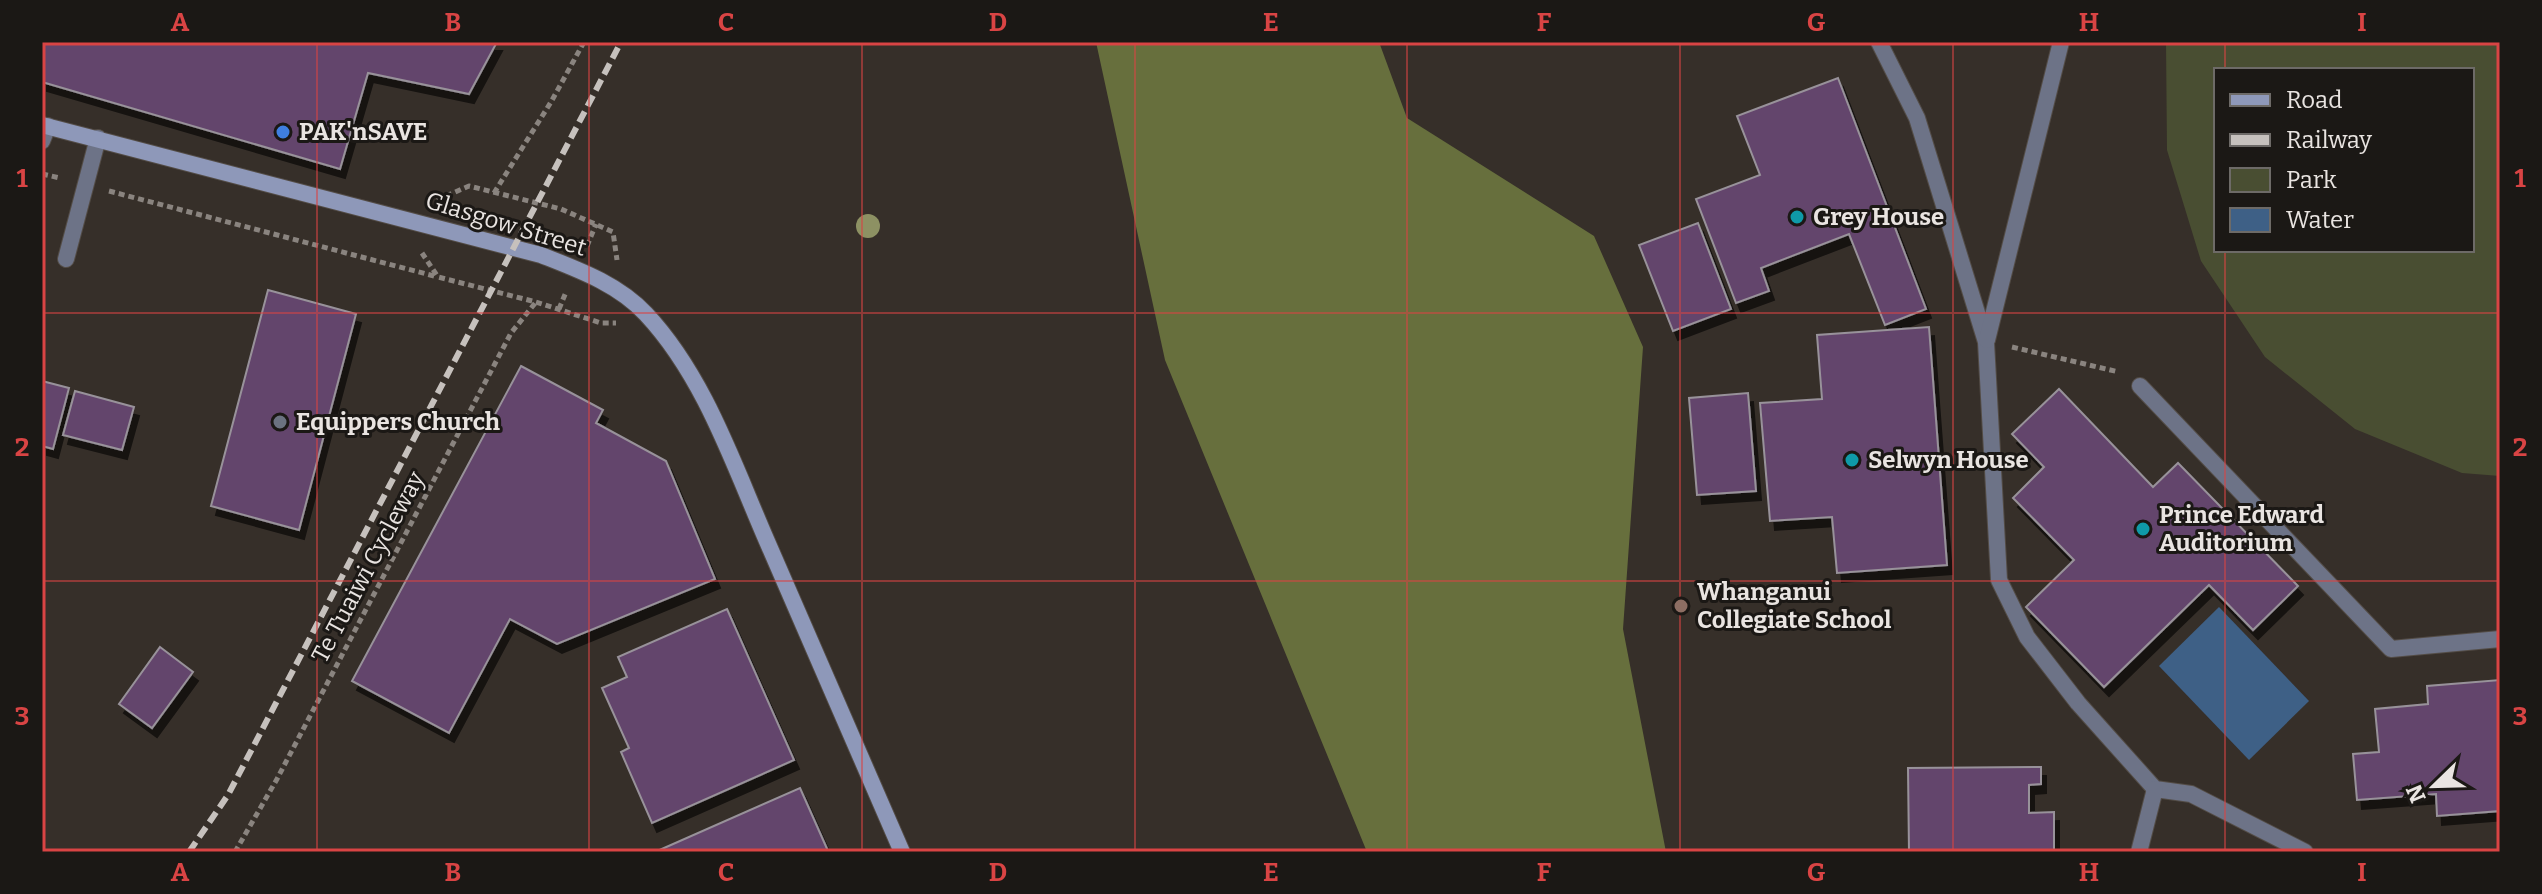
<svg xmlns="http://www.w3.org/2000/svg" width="2542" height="894" font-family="Bitter,serif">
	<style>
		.green { fill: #494e32; fill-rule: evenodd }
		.forest { fill: #676f3d }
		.water { fill: #3e6086 }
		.building { fill: #64456c; stroke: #98929a; stroke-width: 2; filter: url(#shadow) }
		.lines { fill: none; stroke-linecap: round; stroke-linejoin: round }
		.service-casing { stroke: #534c46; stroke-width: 18 }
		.secondary-casing { stroke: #534c46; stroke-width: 18 }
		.path { stroke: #8a847f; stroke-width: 5; stroke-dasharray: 6 4; stroke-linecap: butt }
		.service { stroke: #6d7387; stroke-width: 16 }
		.secondary { stroke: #8e98b9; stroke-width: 16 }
		.rail { stroke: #c6c1bd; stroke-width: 6; stroke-dasharray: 12 6; stroke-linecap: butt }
		.tree { fill: #8d9163 }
		.grid { fill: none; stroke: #d94444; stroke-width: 2; stroke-opacity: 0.55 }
		.shop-dot { fill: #3f7fe0; stroke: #1b1815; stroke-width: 3 }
		.culture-dot { fill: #0f9aa8; stroke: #1b1815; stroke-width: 3 }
		.worship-dot { fill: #6b7280; stroke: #1b1815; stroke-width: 3 }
		.education-dot { fill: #8d6e63; stroke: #1b1815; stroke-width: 3 }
		.labels { text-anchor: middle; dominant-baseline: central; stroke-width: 6; stroke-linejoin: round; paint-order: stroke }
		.poi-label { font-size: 24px; font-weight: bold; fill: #e9e4e1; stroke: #1b1815; text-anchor: start }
		.street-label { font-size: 24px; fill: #e9e4e1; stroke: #1b1815 }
		.neatline { fill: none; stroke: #d94444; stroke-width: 3 }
		.grid-label { font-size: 26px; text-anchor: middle; font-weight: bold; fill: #d94444 }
	</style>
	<defs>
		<filter id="shadow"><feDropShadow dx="5" dy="9" stdDeviation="0" flood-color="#0009"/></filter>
	</defs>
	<rect width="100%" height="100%" fill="#362f29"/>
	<path class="green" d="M2166,42H2500V476L2462,473L2355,429L2265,357L2201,261L2167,150ZM2216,70H2472V250H2216Z"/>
	<polygon class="forest" points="1096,42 1379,42 1407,118 1594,236 1643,347 1623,629 1666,852 1367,852 1165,360"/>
	<polygon class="water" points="2219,607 2309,701 2249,760 2159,666"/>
	<g class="building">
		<polygon points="42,42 497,42 469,94 368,73 340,169 42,82"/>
		<polygon points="1838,78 1926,309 1885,325 1849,234 1761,268 1769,291 1736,303 1696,199 1760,175 1737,116"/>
		<polygon points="1698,223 1731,309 1673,331 1639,245"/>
		<polygon points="268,290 356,314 299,530 211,506"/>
		<polygon points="1929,327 1947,565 1837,573 1832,517 1770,521 1760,403 1822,399 1817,335"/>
		<polygon points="521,366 603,410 596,423 666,461 715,579 557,644 510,619 449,733 352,681"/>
		<polygon points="42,381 69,388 53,449 42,446"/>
		<polygon points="2059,389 2153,487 2178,463 2298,586 2253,630 2209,585 2104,687 2026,607 2074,560 2013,498 2044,467 2012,434"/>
		<polygon points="75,391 134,407 122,450 63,435"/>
		<polygon points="1748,393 1756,491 1697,495 1689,398"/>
		<polygon points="727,609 794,760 652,823 621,752 629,748 602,688 627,677 618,657"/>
		<polygon points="160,647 193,672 152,728 119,704"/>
		<polygon points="2500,680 2500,811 2437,816 2436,794 2357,800 2353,754 2379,752 2375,709 2428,704 2427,686"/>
		<polygon points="2041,767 2041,784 2029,785 2029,813 2054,812 2054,850 1909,852 1908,768"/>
		<polygon points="800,788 828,851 825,852 655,852"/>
	</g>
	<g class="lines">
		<defs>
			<g id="service">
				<polyline points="1879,42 1917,118 1986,342 1999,580 2027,637 2078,703 2155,789 2191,794 2305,852"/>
				<polyline points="42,141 48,126"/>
				<polyline points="66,259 98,138"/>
				<polyline points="1987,340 2061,42"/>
				<polyline points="2140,386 2391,649 2500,639"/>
				<polyline points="2139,852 2155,789"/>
			</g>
			<path id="secondary" d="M42,125L541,255C579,270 618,284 646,314C704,376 733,463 766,539C811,643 857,748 902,852"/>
		</defs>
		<use href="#service" class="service-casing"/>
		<use href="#secondary" class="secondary-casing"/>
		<g class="path">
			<polyline points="42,174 60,178"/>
			<polyline points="109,191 438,277"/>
			<polyline points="494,193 551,102 584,42"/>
			<polyline points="437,200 469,186 561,209 613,232 617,260"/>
			<polyline points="587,246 596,224"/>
			<polyline points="422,253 438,277 536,302 601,323 616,323"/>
			<polyline points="559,309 566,292"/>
			<polyline points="2012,347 2119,372"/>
			<polyline points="235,852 277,779 511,333 536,302"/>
		</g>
		<use href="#service" class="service"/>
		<use href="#secondary" class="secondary"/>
		<polyline class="rail" points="189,852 228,795 621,42"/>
	</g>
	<circle class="tree" cx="868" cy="226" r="12"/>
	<path class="grid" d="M317,42V852M589,42V852M862,42V852M1135,42V852M1407,42V852M1680,42V852M1953,42V852M2225,42V70M2225,250V852M42,313H2500M42,581H2500"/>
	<circle class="shop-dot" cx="283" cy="132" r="8"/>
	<g class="culture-dot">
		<circle cx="1797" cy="217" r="8"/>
		<circle cx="1852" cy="460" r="8"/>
		<circle cx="2143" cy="529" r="8"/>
	</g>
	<circle class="worship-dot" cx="280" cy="422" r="8"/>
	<circle class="education-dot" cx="1681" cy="606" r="8"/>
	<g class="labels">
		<g class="poi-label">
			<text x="299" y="132">PAK'nSAVE</text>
			<text x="1813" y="217">Grey House</text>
			<text x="296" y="422">Equippers Church</text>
			<text x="1868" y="460">Selwyn House</text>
			<text x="2159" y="515">Prince Edward<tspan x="2159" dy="28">Auditorium</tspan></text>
			<text x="1697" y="592">Whanganui<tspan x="1697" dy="28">Collegiate School</tspan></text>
		</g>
		<g class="street-label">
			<text transform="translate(506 224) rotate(17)">Glasgow Street</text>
			<text transform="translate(368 567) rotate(-62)">Te Tuaiwi Cycleway</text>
		</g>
	</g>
	<rect width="2542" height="894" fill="none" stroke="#1b1815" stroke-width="88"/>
	<rect x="2214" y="68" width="260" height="184" fill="#1b1815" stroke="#6d6a67" stroke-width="2"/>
	<rect x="2230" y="94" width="40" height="12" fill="#8e98b9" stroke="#6d6a67" stroke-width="2"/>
	<text x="2286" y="108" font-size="24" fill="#e9e4e1">Road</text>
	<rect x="2230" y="134" width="40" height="12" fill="#c6c1bd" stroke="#6d6a67" stroke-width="2"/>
	<text x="2286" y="148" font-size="24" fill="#e9e4e1">Railway</text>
	<rect x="2230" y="168" width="40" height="24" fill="#494e32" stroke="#6d6a67" stroke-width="2"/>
	<text x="2286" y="188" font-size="24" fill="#e9e4e1">Park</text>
	<rect x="2230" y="208" width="40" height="24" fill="#3e6086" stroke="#6d6a67" stroke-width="2"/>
	<text x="2286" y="228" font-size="24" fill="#e9e4e1">Water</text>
	<g transform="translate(2434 786) rotate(247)" stroke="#1b1815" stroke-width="6" paint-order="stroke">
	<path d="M0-6L14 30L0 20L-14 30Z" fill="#e9e4e1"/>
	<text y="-12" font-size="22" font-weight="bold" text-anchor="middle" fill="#e9e4e1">N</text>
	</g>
	<rect x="44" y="44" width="2454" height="806" class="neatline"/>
	<g class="grid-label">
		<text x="180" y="31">A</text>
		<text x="453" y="31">B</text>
		<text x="726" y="31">C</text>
		<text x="998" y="31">D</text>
		<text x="1271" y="31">E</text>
		<text x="1544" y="31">F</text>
		<text x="1816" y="31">G</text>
		<text x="2089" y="31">H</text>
		<text x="2362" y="31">I</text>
		<text x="22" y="187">1</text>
		<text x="2520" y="187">1</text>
		<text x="22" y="456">2</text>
		<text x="2520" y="456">2</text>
		<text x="22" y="725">3</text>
		<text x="2520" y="725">3</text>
		<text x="180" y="881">A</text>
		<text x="453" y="881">B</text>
		<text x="726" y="881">C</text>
		<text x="998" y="881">D</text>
		<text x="1271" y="881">E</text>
		<text x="1544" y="881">F</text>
		<text x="1816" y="881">G</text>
		<text x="2089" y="881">H</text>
		<text x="2362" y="881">I</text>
	</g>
</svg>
